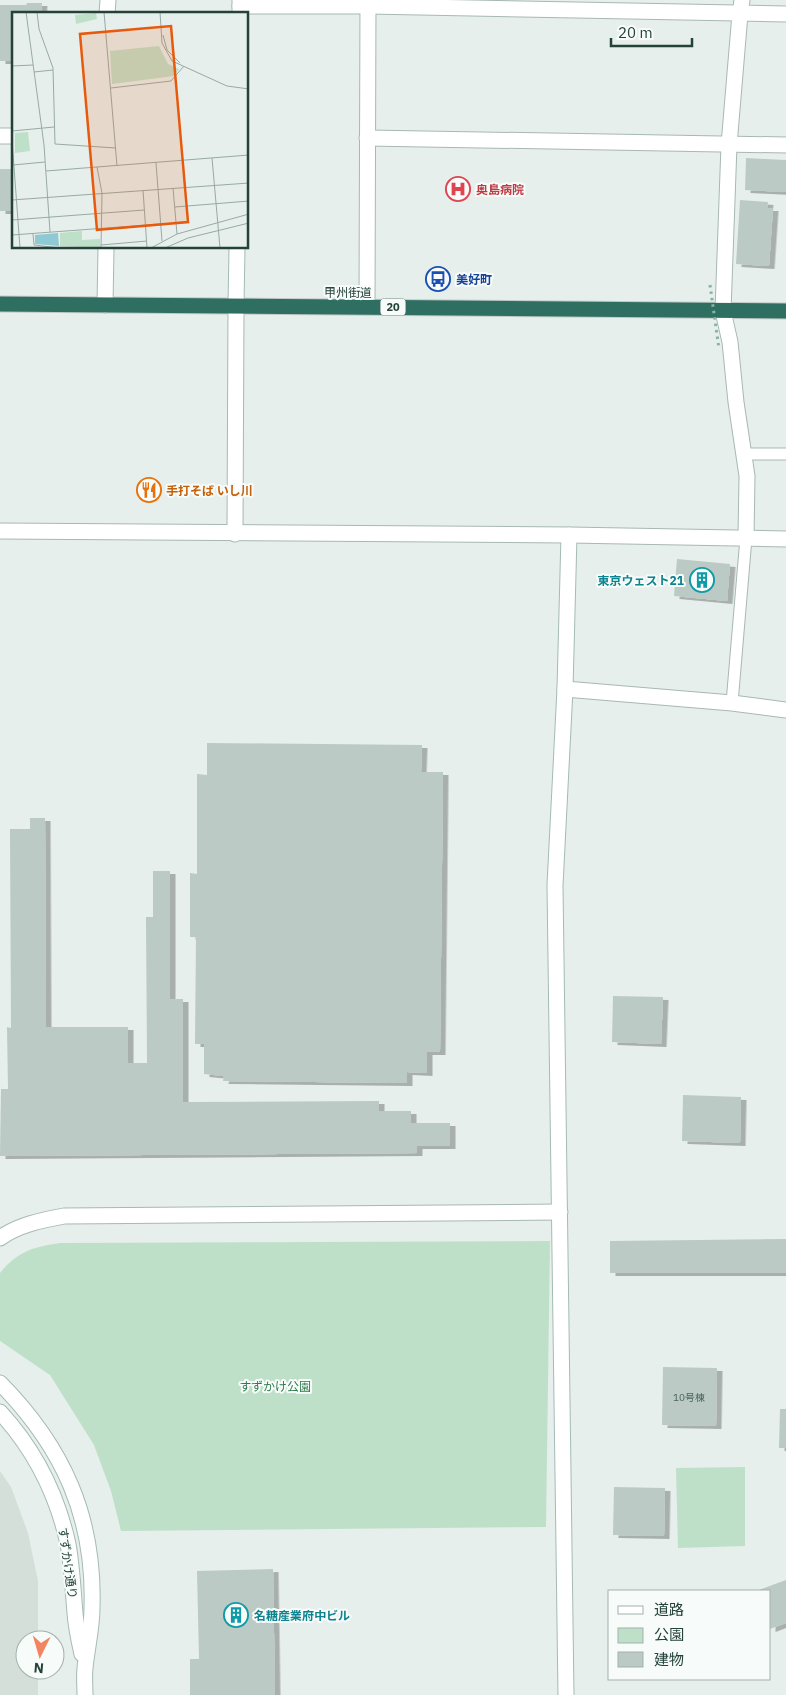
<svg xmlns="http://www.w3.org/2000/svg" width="786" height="1695" font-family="'IBM Plex Sans','Noto Sans JP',sans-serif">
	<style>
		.built { fill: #d4dfda }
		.green { fill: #bfe0c8 }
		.building { fill: #bbcac4; filter: url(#shadow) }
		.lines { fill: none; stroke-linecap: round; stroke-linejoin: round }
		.lane-casing { stroke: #a8b8b2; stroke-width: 13 }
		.street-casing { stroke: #a8b8b2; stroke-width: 17 }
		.secondary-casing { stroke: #a4bbb3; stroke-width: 17 }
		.highway-casing { stroke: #c2cac8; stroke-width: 17 }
		.lane { stroke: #fff; stroke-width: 11 }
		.street { stroke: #fff; stroke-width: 15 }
		.secondary { stroke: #fff; stroke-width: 15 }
		.highway { stroke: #2f6f62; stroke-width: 15 }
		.path-bridge { stroke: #86b3a5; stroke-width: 3; stroke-dasharray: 2.5 4; stroke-linecap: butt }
		.labels { text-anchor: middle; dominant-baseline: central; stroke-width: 4; stroke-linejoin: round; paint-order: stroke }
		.number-label { font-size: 10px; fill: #4a645c }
		.shield { fill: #f7fbf9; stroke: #637a73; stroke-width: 1 }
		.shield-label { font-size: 11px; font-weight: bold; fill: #24423a }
		.health-label { font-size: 12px; font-weight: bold; fill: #be3a42; stroke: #f7fbf9; text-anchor: start }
		.transit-label { font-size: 12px; font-weight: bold; fill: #164399; stroke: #f7fbf9; text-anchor: start }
		.street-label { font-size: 12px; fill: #24423a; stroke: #f7fbf9 }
		.food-label { font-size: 12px; font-weight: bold; fill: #c56008; stroke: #f7fbf9; text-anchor: start }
		.culture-label { font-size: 12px; font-weight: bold; fill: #0d838f; stroke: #f7fbf9; text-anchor: end }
		.park-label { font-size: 12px; fill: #2d7a4b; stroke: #f7fbf9 }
		.inset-road { fill: none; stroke: #98aaa4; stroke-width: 1 }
		.view { fill: #e8590c; fill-opacity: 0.15; stroke: #e8590c; stroke-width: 2.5 }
		.inset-edge { fill: none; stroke: #24423a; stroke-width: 2.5 }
	</style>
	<defs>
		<filter id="shadow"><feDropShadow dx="5.5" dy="3" stdDeviation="0" flood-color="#0004"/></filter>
	</defs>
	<rect width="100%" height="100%" fill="#e6efeb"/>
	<polygon class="built" points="0,1471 11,1487 28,1533 38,1581 38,1640 25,1640 25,1670 38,1670 38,1695 0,1695"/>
	<g class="green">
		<path d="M550,1241L546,1527L121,1531L111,1491L94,1445L50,1375L0,1341V1273C18,1251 34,1247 60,1243Z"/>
		<polygon points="745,1467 745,1546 678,1548 676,1468"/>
	</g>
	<g class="building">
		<polygon points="27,3 42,3 41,14 14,14 14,61 0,61 0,5 26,5"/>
		<polygon points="43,11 75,12 75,14 43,14"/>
		<polygon points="746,158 786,160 786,192 745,190"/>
		<rect x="0" y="169" width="14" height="42"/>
		<polygon points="740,200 768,202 767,208 773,208 769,266 736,264"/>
		<polygon points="677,559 730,564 727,601 674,596"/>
		<polygon points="207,743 422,745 421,772 443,772 440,1052 427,1052 427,1073 407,1072 407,1083 223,1081 224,1076 204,1074 204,1044 195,1044 196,937 190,937 190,873 197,874 197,774 207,775"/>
		<polygon points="30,818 45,818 46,1027 128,1027 128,1063 147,1063 146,917 153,917 153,871 170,871 170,999 183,999 183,1102 379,1101 379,1111 411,1111 411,1123 450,1123 450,1146 417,1146 417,1153 0,1156 1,1089 8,1089 7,1027 11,1028 10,829 30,829"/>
		<polygon points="613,996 663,997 661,1044 612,1042"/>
		<polygon points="683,1095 741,1097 740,1143 682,1141"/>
		<polygon points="786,1239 786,1273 610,1273 610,1241"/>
		<polygon points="663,1367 717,1368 716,1426 662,1425"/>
		<polygon points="780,1409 786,1409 786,1448 779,1448"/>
		<polygon points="614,1487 665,1488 664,1536 613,1535"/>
		<polygon points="273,1569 275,1695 190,1695 190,1659 199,1659 197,1571"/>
		<polygon points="786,1580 786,1623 770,1629 770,1591 756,1591"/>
	</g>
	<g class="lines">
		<defs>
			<g id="lane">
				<polyline points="745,454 786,454"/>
				<polyline points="732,703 746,538"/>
			</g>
			<g id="street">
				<polyline points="742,0 740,14 729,145 723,311 730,342 736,402 747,476 746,538"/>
				<polyline points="240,6 368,6 786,14"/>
				<polyline points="107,14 108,0"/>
				<polyline points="0,136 14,136"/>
				<polyline points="367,138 786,145"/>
				<polyline points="105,305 106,248"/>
				<polyline points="367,307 368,0"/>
				<polyline points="0,531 569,535 786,539"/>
				<polyline points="235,534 236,306"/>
				<polyline points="565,689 732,703 786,710"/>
				<path d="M0,1238C18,1225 42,1220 64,1216L560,1212"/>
			</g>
			<g id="secondary">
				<polyline points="240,14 240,0"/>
				<polyline points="236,306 237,248"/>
				<path d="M0,1383C63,1447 95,1517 92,1608C92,1628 87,1648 85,1668C84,1677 85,1686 85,1695"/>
				<path d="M0,1412C34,1449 57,1494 68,1544C72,1566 73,1590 75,1613C76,1627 79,1641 82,1654"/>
				<polyline points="566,1695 555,885 565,689 569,535"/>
			</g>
			<polyline id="highway" points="0,304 786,311"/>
		</defs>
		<use href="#lane" class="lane-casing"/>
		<use href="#street" class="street-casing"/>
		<use href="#secondary" class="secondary-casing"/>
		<use href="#highway" class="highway-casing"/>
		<use href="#lane" class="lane"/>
		<use href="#street" class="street"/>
		<use href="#secondary" class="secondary"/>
		<use href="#highway" class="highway"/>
		<polyline class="path-bridge" points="710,285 719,349"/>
	</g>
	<defs>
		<symbol id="hospital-ring" viewBox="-11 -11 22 22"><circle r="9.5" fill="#f7fbf9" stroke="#e0444e" stroke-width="1.5"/><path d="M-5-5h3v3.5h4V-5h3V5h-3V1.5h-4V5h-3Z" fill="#e0444e"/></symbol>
		<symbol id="bus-ring" viewBox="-11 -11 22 22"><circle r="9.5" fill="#f7fbf9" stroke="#1a4fb4" stroke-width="1.5"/><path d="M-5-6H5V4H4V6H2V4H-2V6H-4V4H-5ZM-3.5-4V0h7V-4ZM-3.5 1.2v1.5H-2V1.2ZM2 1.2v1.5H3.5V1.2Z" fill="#1a4fb4"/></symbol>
		<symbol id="restaurant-ring" viewBox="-11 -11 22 22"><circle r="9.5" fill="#f7fbf9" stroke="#e8710a" stroke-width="1.5"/><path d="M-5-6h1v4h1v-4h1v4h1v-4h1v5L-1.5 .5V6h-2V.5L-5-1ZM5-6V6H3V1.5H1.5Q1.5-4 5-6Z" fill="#e8710a"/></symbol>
		<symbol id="building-ring" viewBox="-11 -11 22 22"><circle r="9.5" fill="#f7fbf9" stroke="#0f9aa8" stroke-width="1.5"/><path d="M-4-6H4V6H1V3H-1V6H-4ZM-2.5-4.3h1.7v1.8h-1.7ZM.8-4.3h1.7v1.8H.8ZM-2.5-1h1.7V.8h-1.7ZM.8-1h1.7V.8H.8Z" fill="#0f9aa8"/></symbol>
	</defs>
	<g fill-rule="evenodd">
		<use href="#hospital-ring" x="444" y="175" width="28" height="28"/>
		<use href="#bus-ring" x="424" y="265" width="28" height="28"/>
		<use href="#restaurant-ring" x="135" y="476" width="28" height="28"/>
		<use href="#building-ring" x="688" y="566" width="28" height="28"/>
		<use href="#building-ring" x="222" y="1601" width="28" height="28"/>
	</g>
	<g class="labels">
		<g class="number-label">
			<text x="689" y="1397">10号棟</text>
		</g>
		<rect class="shield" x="380.5" y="298.5" width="25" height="17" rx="4"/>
		<g class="shield-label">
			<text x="393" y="307">20</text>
		</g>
		<g class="health-label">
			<text x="476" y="189">奥島病院</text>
		</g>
		<g class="transit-label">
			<text x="456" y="279">美好町</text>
		</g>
		<g class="street-label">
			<text x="348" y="292">甲州街道</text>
			<text transform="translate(68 1563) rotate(82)">すずかけ通り</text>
		</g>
		<g class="food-label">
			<text x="166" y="490">手打そば いし川</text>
		</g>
		<g class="culture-label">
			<text x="684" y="580">東京ウェスト21</text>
			<text x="254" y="1615" text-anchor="start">名糖産業府中ビル</text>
		</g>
		<g class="park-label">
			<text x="275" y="1386">すずかけ公園</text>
		</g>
	</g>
	<g transform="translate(12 12)">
		<rect width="236" height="236" fill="#e6efeb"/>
		<path d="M84,1L85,7L64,12L63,3ZM147,34L156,52L167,57L162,64L100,72L98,39ZM16,120L18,139L3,141V121ZM70,219V228L88,227V236L48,234V221Z" fill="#bfe0c8"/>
		<path d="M46,221L47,234L23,232V223Z" fill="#8ec9d4"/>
		<path class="inset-road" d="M14,0L32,133L38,220M25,0L27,17L41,56L43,132L104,136M92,0L105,154M148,0L150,31L160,49L215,74L237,77M151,23L155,38L168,51M0,54L21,53M22,60L41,58M99,76L159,69L172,54M0,119L42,115M0,128L8,236M200,146L208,236M144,151L150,229M1,153L33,150M85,155L90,181L89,236M34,159L237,143M161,176L165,222M131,178L135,236M0,188L237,171M163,195L237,189M0,208L132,198M21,222L22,233L48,236M0,223L148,212M89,233L135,229M139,236L165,222L237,202M153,236L176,226L237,211"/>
		<path class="view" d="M159,14L176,210L85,218L68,22Z"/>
		<rect width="236" height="236" class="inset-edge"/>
	</g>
	<rect x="608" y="1590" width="162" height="90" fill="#f7fbf9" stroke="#a3b1ad"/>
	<rect x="618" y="1606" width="25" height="8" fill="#ffffff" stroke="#a3b1ad"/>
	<text x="654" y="1615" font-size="15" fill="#24423a">道路</text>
	<rect x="618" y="1628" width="25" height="15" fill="#bfe0c8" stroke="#a3b1ad"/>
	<text x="654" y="1640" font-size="15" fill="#24423a">公園</text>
	<rect x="618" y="1652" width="25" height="15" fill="#bbcac4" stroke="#a3b1ad"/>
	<text x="654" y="1665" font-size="15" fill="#24423a">建物</text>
	<g transform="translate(40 1655) rotate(185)"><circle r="24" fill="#f7fbf9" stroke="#a3b1ad"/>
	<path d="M0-4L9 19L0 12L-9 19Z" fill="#f4845f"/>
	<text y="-8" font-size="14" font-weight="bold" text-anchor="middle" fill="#24423a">N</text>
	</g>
	<path d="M611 38v8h81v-8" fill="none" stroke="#24423a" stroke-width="2.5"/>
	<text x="618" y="38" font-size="15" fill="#24423a" stroke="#f7fbf9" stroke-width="4" paint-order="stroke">20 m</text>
</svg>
